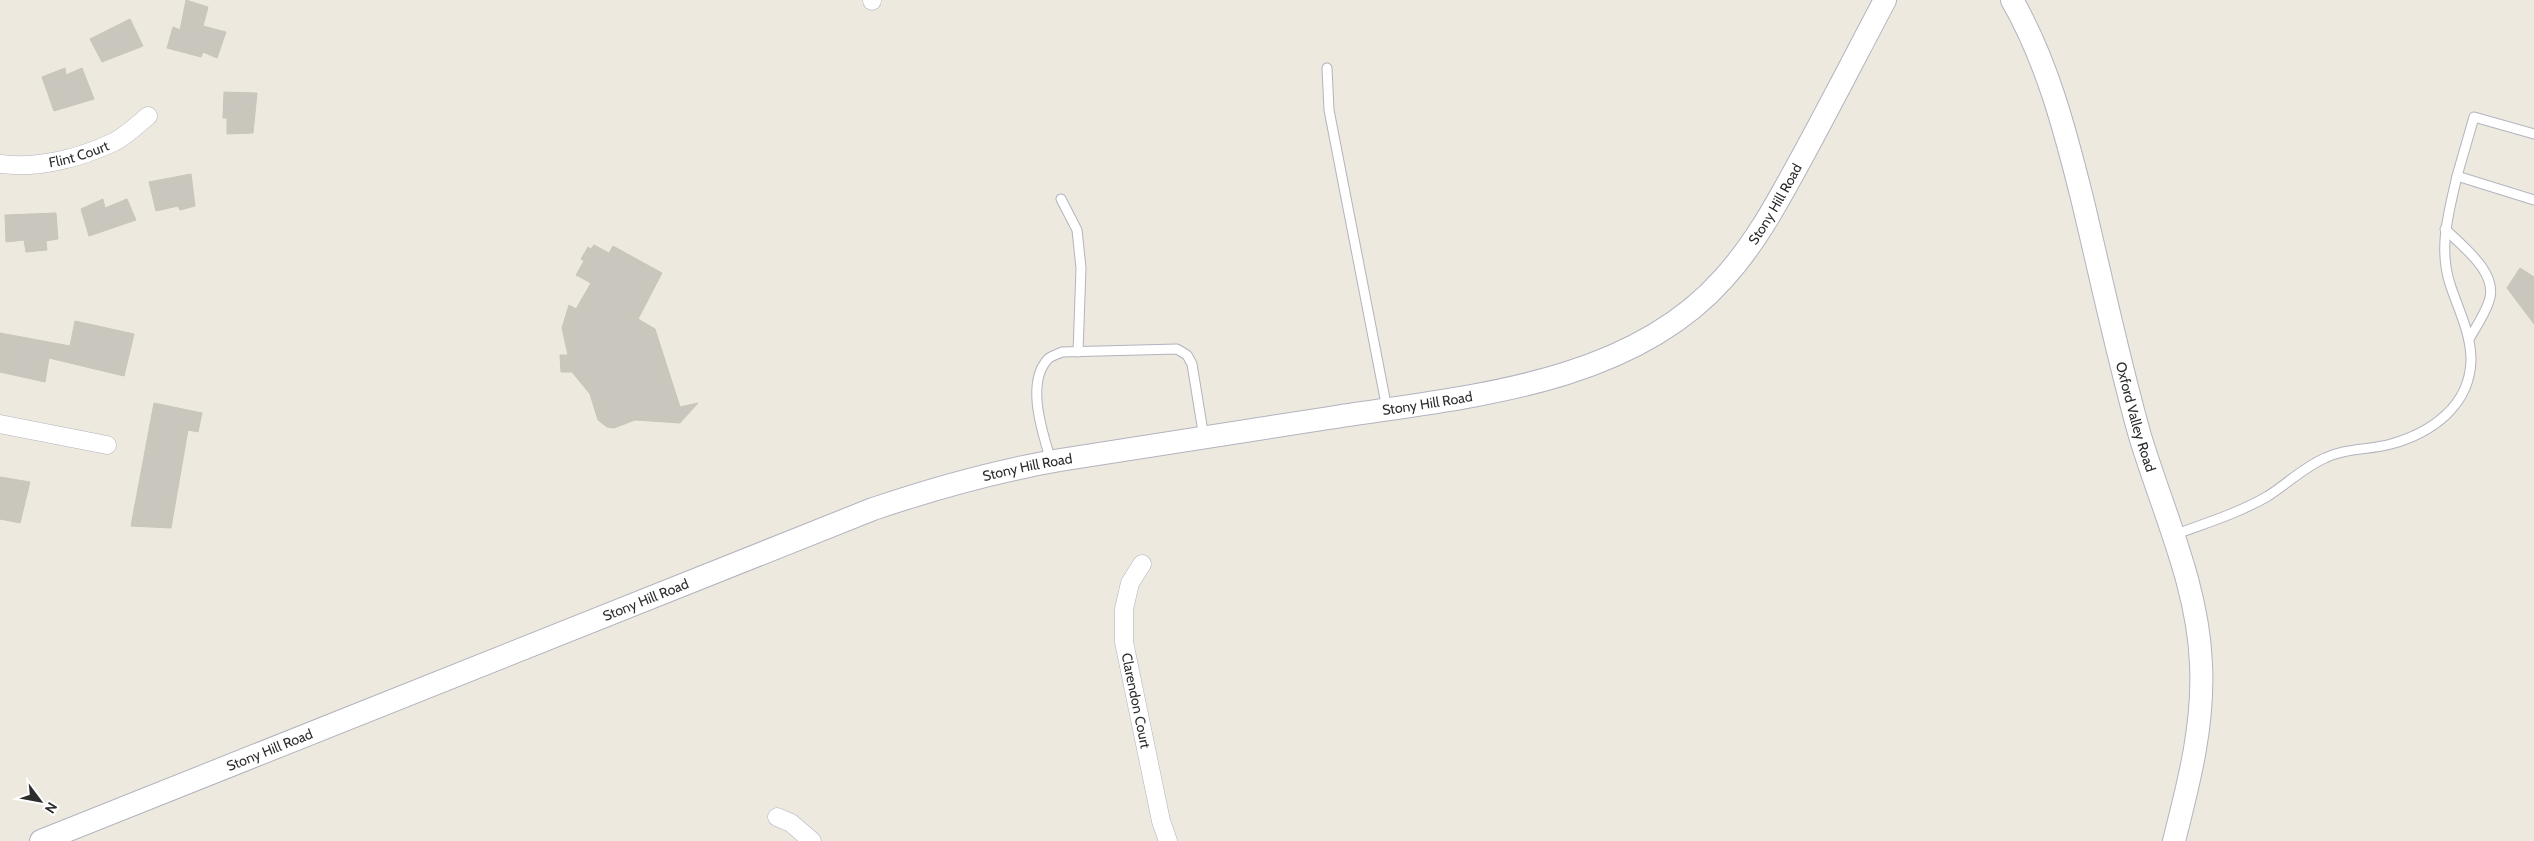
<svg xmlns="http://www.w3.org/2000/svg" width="2534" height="841" font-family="Cabin,sans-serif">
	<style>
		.building { fill: #c9c7bd; stroke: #c9c5b8 }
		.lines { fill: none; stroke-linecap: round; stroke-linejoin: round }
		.service-casing { stroke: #b2b3bf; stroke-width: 11 }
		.minor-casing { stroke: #b2b3bf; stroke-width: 19 }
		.tertiary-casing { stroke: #b2b3bf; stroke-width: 24 }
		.service { stroke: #fff; stroke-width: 9 }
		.minor { stroke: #fff; stroke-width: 18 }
		.tertiary { stroke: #fff; stroke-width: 22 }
		.labels { text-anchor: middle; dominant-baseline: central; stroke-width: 4; stroke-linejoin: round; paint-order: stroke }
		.street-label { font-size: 14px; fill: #2c2c2c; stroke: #fff }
	</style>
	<rect width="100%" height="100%" fill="#ede9df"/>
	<g class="building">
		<polygon points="186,0 208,7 203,26 226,32 217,58 203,52 201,57 167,48 173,27 180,30"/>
		<polygon points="130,19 143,46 102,62 90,39"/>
		<polygon points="65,68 66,75 82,68 94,99 54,111 42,77"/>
		<polygon points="224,92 257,93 253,133 227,134 227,118 223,118"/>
		<polygon points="191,174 195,206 180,210 178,206 156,211 149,182"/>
		<polygon points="103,199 105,208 127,199 136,220 89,236 81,209"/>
		<polygon points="56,213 58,239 46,241 47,250 26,252 24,240 6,242 5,215"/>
		<polygon points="594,245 609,253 613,246 662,273 638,319 655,329 680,407 698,403 680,423 635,420 614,428 607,427 598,420 590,394 572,372 561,372 560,355 568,355 562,328 569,305 576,309 591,283 576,275 584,261 581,259 588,247 591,249"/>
		<polygon points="2520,268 2534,277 2534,324 2507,288"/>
		<polygon points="75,321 134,334 124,376 49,358 45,382 0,372 0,333 70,346"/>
		<polygon points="154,403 202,413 198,432 188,430 171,528 131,526"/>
		<polygon points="0,477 30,482 20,523 0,519"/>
	</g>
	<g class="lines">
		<defs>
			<g id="service">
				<polyline points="1327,68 1329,110 1387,409"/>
				<polyline points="2457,176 2474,117 2534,134"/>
				<polyline points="1061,199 1077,230 1081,268 1078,352"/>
				<path d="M2445,229C2462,246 2499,273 2489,301C2485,314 2476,327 2469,339"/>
				<path d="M1051,461C1043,434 1025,383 1048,359C1051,356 1058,354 1062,352L1177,349L1187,355L1192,364L1204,438"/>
				<path d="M2174,535C2206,523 2239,513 2268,496C2287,484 2304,467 2325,458C2346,448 2369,450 2391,444C2431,433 2470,406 2471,360C2471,333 2458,309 2450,284C2438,247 2449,212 2457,176L2534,200"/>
			</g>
			<g id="minor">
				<polyline points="872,1 872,0"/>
				<path id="s1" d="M0,164C38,169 80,158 114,142C126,136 137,125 148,116"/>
				<polyline points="0,424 107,445"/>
				<path id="s2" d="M1142,564L1130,583L1124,609V642L1161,821L1168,841"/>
				<polyline points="777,817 791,823 812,841"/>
			</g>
			<g id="tertiary">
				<path id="s3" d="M2012,0C2047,61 2065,130 2082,198C2101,277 2118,358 2140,436C2163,512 2198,585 2201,664C2204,725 2189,782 2174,841"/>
				<path id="s4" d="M41,841L873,509C935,488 996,471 1060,460C1150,446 1240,432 1329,418C1463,397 1628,386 1723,279C1756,243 1778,201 1801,159C1830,106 1857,53 1885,0"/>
			</g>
		</defs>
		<use href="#service" class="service-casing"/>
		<use href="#minor" class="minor-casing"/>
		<use href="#tertiary" class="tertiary-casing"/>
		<use href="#service" class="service"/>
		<use href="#minor" class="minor"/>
		<use href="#tertiary" class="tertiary"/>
	</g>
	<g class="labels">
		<g class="street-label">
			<text stroke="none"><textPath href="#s1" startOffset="80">Flint Court</textPath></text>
			<text stroke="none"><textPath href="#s4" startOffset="1880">Stony Hill Road</textPath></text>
			<text stroke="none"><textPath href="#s4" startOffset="1461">Stony Hill Road</textPath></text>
			<text stroke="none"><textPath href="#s3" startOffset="436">Oxford Valley Road</textPath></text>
			<text stroke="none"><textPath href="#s4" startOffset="1056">Stony Hill Road</textPath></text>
			<text stroke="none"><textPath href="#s4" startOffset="651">Stony Hill Road</textPath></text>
			<text stroke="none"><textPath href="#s2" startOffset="142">Clarendon Court</textPath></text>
			<text stroke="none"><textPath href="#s4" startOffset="246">Stony Hill Road</textPath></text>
		</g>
	</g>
	<g transform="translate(40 801) rotate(122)" stroke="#ffffff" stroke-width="4" paint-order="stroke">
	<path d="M0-4L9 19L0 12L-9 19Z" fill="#2c2c2c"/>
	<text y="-8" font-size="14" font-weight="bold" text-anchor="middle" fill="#2c2c2c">N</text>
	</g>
</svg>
